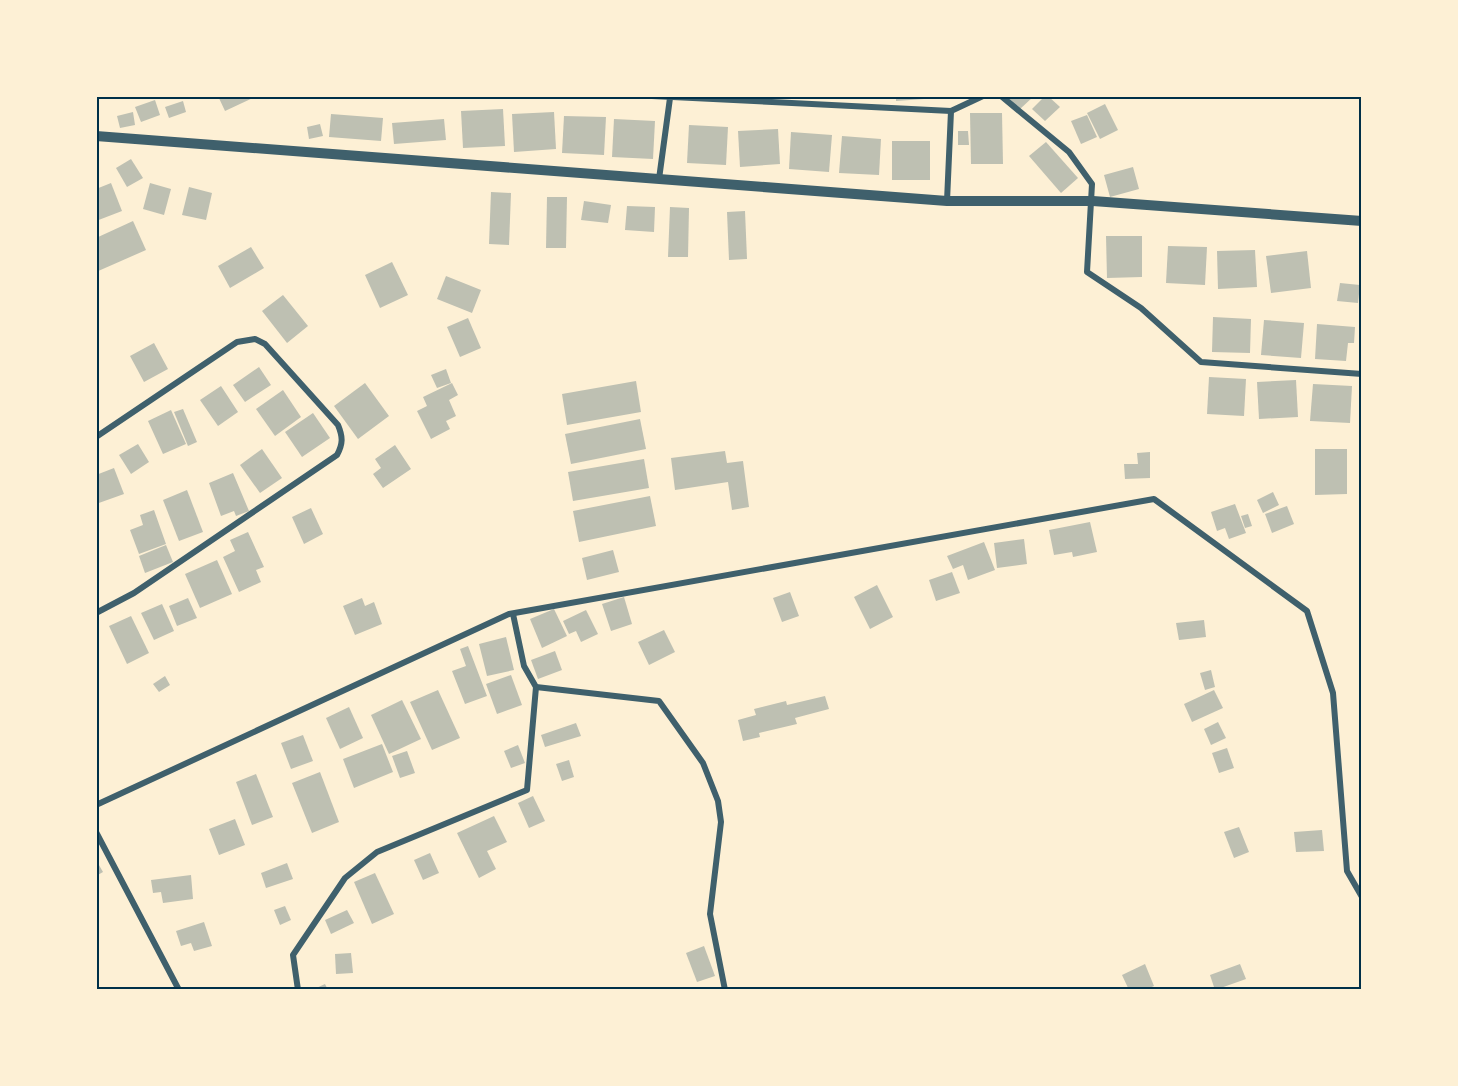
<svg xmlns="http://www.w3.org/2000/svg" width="1458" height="1086" font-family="Mulish,sans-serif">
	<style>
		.building { fill: #bec0b2 }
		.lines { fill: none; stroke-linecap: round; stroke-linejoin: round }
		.minor { stroke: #3f606c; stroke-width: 6 }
		.tertiary { stroke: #3f606c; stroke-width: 10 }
		.neatline { fill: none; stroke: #003049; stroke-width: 2 }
	</style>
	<rect width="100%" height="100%" fill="#fdf0d5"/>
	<g class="building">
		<polygon points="218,96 257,96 225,111"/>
		<polygon points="896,96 924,96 924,99 896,101"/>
		<polygon points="1005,96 1034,96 1019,110"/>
		<polygon points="1045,96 1048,96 1060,107 1045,121 1032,109"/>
		<polygon points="155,100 160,115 141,122 135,107"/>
		<polygon points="183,101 186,112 169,118 165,107"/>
		<polygon points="1105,104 1118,130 1100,139 1087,113"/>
		<polygon points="503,109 505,146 463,148 461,111"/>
		<polygon points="133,112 135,125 120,128 117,116"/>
		<polygon points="554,112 556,149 514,152 512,114"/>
		<polygon points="970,113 1002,113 1003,164 971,164"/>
		<polygon points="331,114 383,118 381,141 329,137"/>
		<polygon points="1087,115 1097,137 1081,144 1071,121"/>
		<polygon points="564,116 606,117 604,155 562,153"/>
		<polygon points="444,119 446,140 394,144 392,123"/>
		<polygon points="614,119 655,121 653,159 612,157"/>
		<polygon points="320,124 323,136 309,139 307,127"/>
		<polygon points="689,125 728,127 726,165 687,163"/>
		<polygon points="778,129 780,164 740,167 738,131"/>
		<polygon points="958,131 968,131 969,145 958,145"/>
		<polygon points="791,132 832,135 829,172 789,169"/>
		<polygon points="842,136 881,139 879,175 839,173"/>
		<rect x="892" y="141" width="38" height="39"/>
		<polygon points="1046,142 1078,178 1061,193 1029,156"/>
		<polygon points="131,159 143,178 127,187 116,168"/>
		<polygon points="1133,167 1139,189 1110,197 1104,175"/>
		<polygon points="111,183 122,211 96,221 96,189"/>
		<polygon points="150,183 171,189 164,215 143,209"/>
		<polygon points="189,187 212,193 206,220 182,215"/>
		<polygon points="491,192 511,193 509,245 489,244"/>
		<polygon points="547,197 567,197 566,248 546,248"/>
		<polygon points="584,201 611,205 608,223 581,220"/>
		<polygon points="627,206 655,207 654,232 625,230"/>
		<polygon points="670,207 689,208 688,257 668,257"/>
		<polygon points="745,211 747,259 729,260 727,212"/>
		<polygon points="133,221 146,250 96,272 96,238"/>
		<polygon points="1106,236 1142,236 1142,277 1107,278"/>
		<polygon points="1168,246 1207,247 1205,285 1166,283"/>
		<polygon points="251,247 264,268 230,288 218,266"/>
		<polygon points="1255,250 1257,287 1218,289 1217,251"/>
		<polygon points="1307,251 1311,288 1271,293 1266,256"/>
		<polygon points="392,262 408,295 380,308 365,275"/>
		<polygon points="446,276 481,290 472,313 437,299"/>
		<polygon points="1340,283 1360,285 1358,303 1337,301"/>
		<polygon points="283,295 308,326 287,343 262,311"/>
		<polygon points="1213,317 1251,319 1250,353 1212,352"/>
		<polygon points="468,318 481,348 460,357 447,327"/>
		<polygon points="1264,320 1304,323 1301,358 1261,355"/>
		<polygon points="1317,324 1355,327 1354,343 1348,343 1346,361 1315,359"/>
		<polygon points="154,343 168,369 144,382 130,356"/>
		<polygon points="259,367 271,385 245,402 233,385"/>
		<polygon points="446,369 451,383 437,388 431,375"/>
		<polygon points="1209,377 1246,379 1244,416 1207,414"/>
		<polygon points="1296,380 1298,417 1259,419 1257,382"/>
		<polygon points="636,381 641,412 567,425 562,394"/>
		<polygon points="365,383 389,416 358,439 334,406"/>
		<polygon points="452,383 458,395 449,400 456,416 446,421 450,429 431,439 417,411 427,406 423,397"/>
		<polygon points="1313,384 1352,386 1350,423 1310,421"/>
		<polygon points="221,386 238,412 218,426 200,400"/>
		<polygon points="283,390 301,417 275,436 256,409"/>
		<polygon points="183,409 197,442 188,446 174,412"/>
		<polygon points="171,410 186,444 163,454 148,421"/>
		<polygon points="313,413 330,438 302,457 285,432"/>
		<polygon points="640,419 646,449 571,464 565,434"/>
		<polygon points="138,444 149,462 131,474 119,455"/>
		<polygon points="395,445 411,469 383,488 373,474 381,468 375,459"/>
		<polygon points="262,449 282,478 260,493 240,465"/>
		<polygon points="1315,449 1347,449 1347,494 1315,495"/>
		<polygon points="725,451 727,463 743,461 749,507 732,510 728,482 675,490 671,458"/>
		<polygon points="1150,452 1150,478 1125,479 1124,464 1138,464 1137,453"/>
		<polygon points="644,459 649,488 573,501 568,472"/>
		<polygon points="114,468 124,494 96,504 96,475"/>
		<polygon points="233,473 249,511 236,516 234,511 221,516 209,483"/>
		<polygon points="187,490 203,532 179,541 163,500"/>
		<polygon points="1273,492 1279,505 1263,513 1257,500"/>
		<polygon points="650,496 656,526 579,542 573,511"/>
		<polygon points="1235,504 1246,533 1229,539 1225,528 1217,531 1211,512"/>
		<polygon points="1287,506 1294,524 1272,533 1265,514"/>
		<polygon points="311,508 323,534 304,544 292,517"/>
		<polygon points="154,510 166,544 139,554 130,530 143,525 140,515"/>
		<polygon points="1248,514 1252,526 1245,528 1241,516"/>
		<polygon points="1090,522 1097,552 1073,557 1072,552 1054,555 1049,530"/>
		<polygon points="248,532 264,567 256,570 261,582 239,592 223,557 235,551 230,540"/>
		<polygon points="1024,539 1027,564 997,568 994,543"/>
		<polygon points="984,542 995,570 968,580 963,565 953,569 947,556"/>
		<polygon points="166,545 173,562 145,573 139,556"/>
		<polygon points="613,550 619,572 587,580 582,558"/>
		<polygon points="217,560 232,594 200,608 185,574"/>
		<polygon points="952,572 960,593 936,601 929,580"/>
		<polygon points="877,585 893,617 870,629 854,597"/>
		<polygon points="790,592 799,616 782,622 773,598"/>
		<polygon points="624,597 632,624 611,631 602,604"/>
		<polygon points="188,598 197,618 177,626 169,606"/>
		<polygon points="362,598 365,606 374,602 382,624 355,635 343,606"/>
		<polygon points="162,604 174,631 154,640 141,613"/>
		<polygon points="554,609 567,636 542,648 530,619"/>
		<polygon points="586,610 598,634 581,642 576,631 569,634 563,621"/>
		<polygon points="131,616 149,653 127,664 109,626"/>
		<polygon points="1204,620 1206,637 1179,640 1176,623"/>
		<polygon points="664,630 675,652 649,665 638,642"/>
		<polygon points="506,637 514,670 487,676 479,644"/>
		<polygon points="468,646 487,696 465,704 452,671 466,666 460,649"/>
		<polygon points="555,651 562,670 538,679 531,660"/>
		<polygon points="1211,670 1215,687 1205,690 1200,673"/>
		<polygon points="511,675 522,705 497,714 486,684"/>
		<polygon points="165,676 170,685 159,692 153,684"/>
		<polygon points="438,690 460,738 432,750 410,702"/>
		<polygon points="1214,690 1223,708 1192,722 1184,704"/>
		<polygon points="825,696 829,709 795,718 797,724 759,733 760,737 743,741 738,720 756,715 754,709 786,701 787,705"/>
		<polygon points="402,700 421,739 389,754 371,715"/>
		<polygon points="349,707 363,738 340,749 326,718"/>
		<polygon points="1218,722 1226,738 1211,745 1204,729"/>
		<polygon points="576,723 581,736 545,747 541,735"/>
		<polygon points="303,735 313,761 291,769 281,743"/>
		<polygon points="382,744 393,772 354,788 343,759"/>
		<polygon points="518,745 525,763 511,768 504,751"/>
		<polygon points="1227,748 1234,768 1219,773 1212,753"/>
		<polygon points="407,751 415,773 400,778 392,756"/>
		<polygon points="569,760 574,777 562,781 556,764"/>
		<polygon points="320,772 339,822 312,833 292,783"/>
		<polygon points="256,774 273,817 252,825 236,782"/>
		<polygon points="533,796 545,821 529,828 518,803"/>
		<polygon points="494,816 507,842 487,851 496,869 479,878 457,833"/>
		<polygon points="235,819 245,845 219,855 209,829"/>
		<polygon points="1239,827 1249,852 1234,858 1224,832"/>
		<polygon points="1322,830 1324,851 1296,852 1294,832"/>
		<polygon points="430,853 439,873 423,880 414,860"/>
		<polygon points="96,860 103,872 96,876"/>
		<polygon points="287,863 293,879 266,888 261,873"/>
		<polygon points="375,873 394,914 372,924 354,882"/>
		<polygon points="191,875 193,899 163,903 161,892 153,893 151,880"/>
		<polygon points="285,906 291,920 280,925 274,910"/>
		<polygon points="347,910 354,923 331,934 325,920"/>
		<polygon points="204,922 212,946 194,951 191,943 181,946 176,931"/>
		<polygon points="704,946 715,976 697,982 686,953"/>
		<polygon points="351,953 353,973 336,974 335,954"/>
		<polygon points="1145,964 1154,986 1145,990 1129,990 1122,975"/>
		<polygon points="1240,964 1246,979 1215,990 1210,975"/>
		<polygon points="325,984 328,990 312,990"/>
	</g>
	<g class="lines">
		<g class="minor">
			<polyline points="652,96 951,111 983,96"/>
			<polyline points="1001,96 1069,152 1092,184 1087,272 1141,308 1201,362 1362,374"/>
			<polyline points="659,179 670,98"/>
			<polyline points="947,201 951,111"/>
			<path d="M96,437L237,342L255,339L265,344L338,425C343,437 343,444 337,455L134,593L96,613"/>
			<polyline points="513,614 524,666 536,687 659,701 703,763 718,801 721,822 710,914 725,990"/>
			<polyline points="96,805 509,614 1154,499 1307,611 1333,693 1347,871 1362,897"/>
			<polyline points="96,832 179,990"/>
			<polyline points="298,990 293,955 345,878 377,852 527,790 536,687"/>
		</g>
		<polyline class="tertiary" points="96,136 947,201 1093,201 1362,221"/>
	</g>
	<rect width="1458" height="1086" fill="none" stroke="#fdf0d5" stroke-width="195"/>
	<rect x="98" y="98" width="1262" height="890" class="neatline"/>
</svg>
